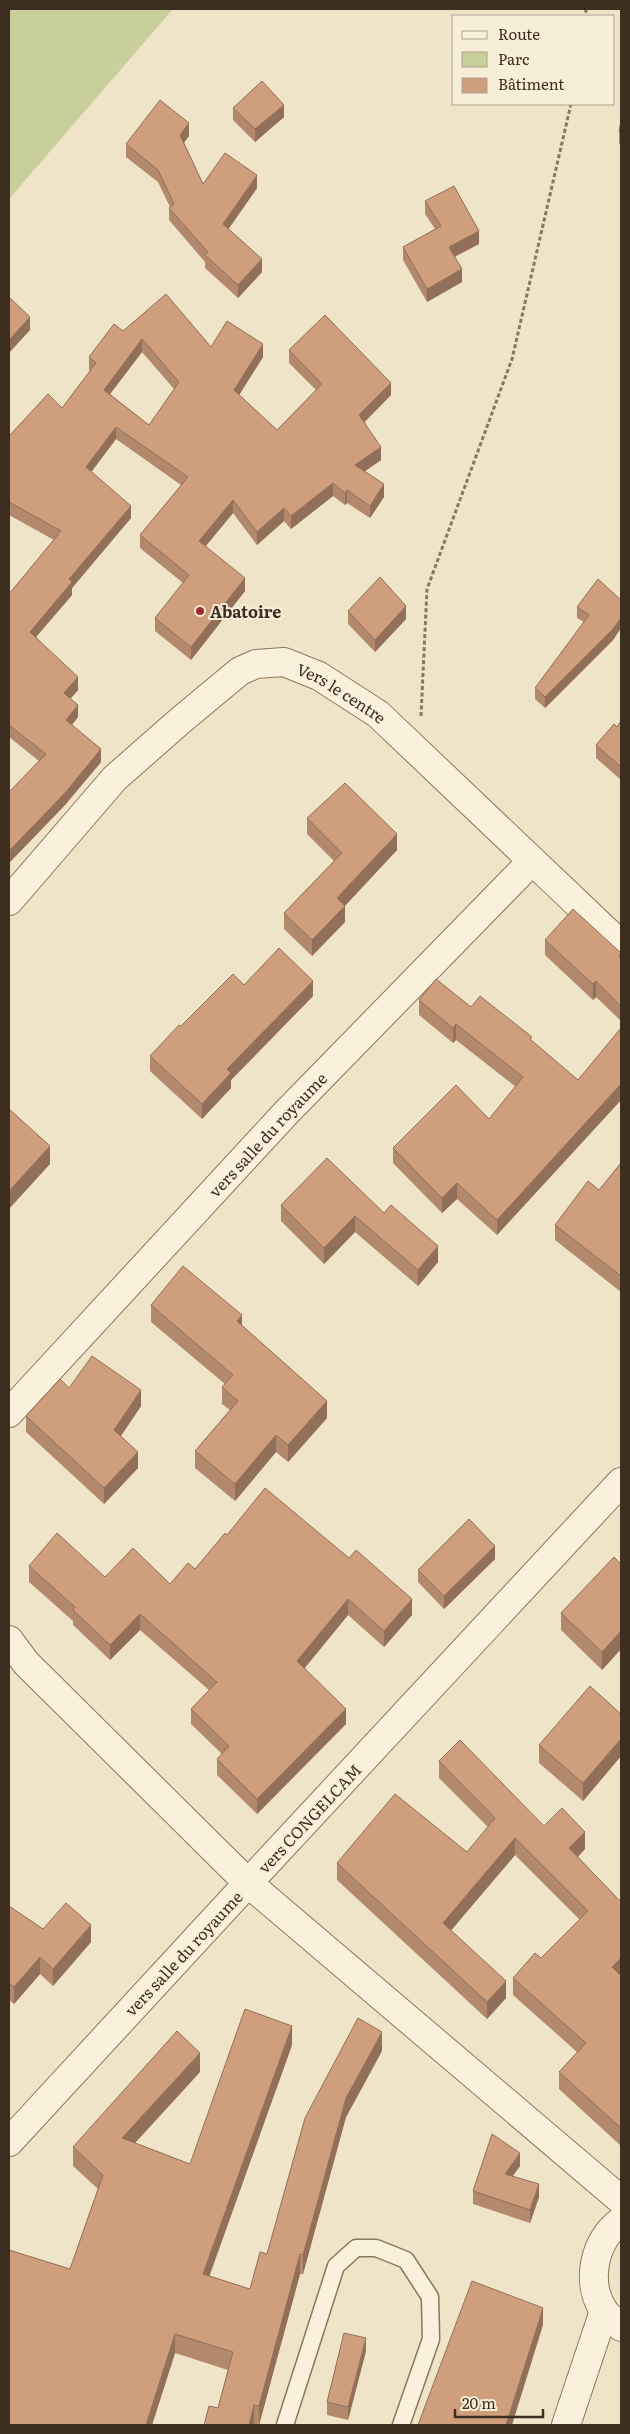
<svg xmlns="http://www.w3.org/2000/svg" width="630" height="2434" font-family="Literata,serif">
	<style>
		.green { fill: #c9cf9b }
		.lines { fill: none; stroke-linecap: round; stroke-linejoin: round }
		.lane-casing { stroke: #8d765c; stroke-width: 19 }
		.street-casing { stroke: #8d765c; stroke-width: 30 }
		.path { stroke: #8d765c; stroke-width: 3; stroke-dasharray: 4 2.5; stroke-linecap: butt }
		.lane { stroke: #faf1dc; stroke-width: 16 }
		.street { stroke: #faf1dc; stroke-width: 28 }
		.wall { fill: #b2896c; fill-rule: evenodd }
		.shaded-wall { fill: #916f58 }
		.building { fill: #cf9f7d; stroke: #916f58; fill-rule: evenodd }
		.poi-dot { fill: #9e2a2b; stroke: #f7eed8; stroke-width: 2 }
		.labels { text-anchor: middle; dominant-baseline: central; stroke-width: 4; stroke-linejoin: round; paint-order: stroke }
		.poi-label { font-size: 16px; font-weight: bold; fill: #3d2e20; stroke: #f7eed8; text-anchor: start }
		.street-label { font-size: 16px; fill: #3d2e20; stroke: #f7eed8 }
	</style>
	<rect width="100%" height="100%" fill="#f0e4c8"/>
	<polygon class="green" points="9,9 173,9 9,199"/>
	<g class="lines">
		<defs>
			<polyline id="lane" points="285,2425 336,2266 356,2248 376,2248 406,2260 430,2297 431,2339 401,2425"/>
			<g id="street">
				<path id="s1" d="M9,901L115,778L181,720L240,671L256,664L284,662L319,676L378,714L621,945"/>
				<path id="s2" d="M9,1413L285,1114L532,861"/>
				<polyline points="621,1482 248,1883 621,2200"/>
				<polyline points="9,1640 26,1663 248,1883 9,2142"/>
				<path d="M621,2221C594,2240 585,2282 604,2311C608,2317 616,2322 621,2327"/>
				<polyline points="566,2425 604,2311"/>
			</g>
		</defs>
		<use href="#lane" class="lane-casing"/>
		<use href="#street" class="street-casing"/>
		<g class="path">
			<polyline points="585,9 588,16"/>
			<polyline points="421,716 427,589 512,359 571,104"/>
		</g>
		<use href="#lane" class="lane"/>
		<use href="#street" class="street"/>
	</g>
	<g class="wall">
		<polygon points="233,108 284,117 255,142 233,120"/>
		<polygon points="621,120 621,145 619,144 619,132"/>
		<polygon points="189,136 184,143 203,184 257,188 228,229 262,272 238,298 205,268 205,262 169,220 169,208 170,207 158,182 126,157 126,144"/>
		<polygon points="425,201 479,244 455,257 462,282 427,302 403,260 403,247 435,229 425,214"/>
		<path d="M123,331L211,347L263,357L239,395L277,430L316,390L289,363V350L391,395L365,422L381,460L365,471L384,497L370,518L347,503L345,505L333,496L291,529L284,521L257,545L233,513L206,546L245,591L191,660L155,631V618L183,583L140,548V535L181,485L116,439L91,472L131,518L72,588V595L36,637L78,690L70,699L78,717L72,725L101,762L65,805L9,863V792L39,761L9,737V594L54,540L9,515V436L62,408L90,371L89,370V357ZM142,352L174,389L149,425L110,394Z"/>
		<polygon points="621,600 621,628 613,640 545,708 535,699 535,688 584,622 577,618 577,607"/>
		<polygon points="348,611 406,619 375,652 348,624"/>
		<polygon points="621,721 621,780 596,758 596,745 617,727"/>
		<polygon points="307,818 397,850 345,906 345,922 312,956 284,929 284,913 334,861 307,834"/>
		<polygon points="545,940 621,953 621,1021 596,997 593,1000 545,955"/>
		<polygon points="244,985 313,996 231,1080 231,1088 202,1119 150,1071 150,1056 181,1026"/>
		<polygon points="419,1000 471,1007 532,1041 578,1080 621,1028 621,1100 497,1235 457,1199 442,1213 393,1163 393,1148 489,1119 516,1087 456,1040 453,1043 419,1015"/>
		<polygon points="621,1163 621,1292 555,1240 555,1225 599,1190"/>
		<polygon points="281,1205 384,1213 438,1262 418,1286 355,1232 324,1264 281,1221"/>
		<polygon points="151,1305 242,1325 327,1418 288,1462 276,1452 235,1501 195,1468 195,1451 230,1410 222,1404 222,1387 225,1384 151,1322"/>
		<polygon points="69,1388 141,1406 121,1436 138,1468 104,1504 26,1432 26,1416"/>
		<polygon points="227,1535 412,1615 384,1647 348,1615 305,1668 346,1724 257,1814 217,1775 217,1759 222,1754 191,1724 191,1709 209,1690 140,1630 110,1660 73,1625 73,1621 29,1582 29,1566 105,1577 170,1584 195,1569"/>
		<polygon points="495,1559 444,1609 418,1582 418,1570"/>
		<polygon points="621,1564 621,1649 602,1670 561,1630 561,1613"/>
		<polygon points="621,1714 621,1756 583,1801 539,1763 539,1745"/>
		<polygon points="439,1761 544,1826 585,1849 578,1857 621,1902 621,2146 559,2089 559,2072 577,2052 513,1995 513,1978 541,1958 580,1920 515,1855 451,1930 506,1998 487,2019 337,1880 337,1863 467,1852 488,1827 439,1778"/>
		<polygon points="9,1906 43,1929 91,1942 53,1986 40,1974 14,2004 9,2000"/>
		<polygon points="292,2045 209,2276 250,2289 267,2254 382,2051 346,2117 303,2274 300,2274 259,2425 254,2424 254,2425 204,2425 218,2408 228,2370 175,2353 152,2425 9,2425 9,2250 70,2269 98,2189 73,2166 73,2147 200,2072 135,2143 190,2164"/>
		<polygon points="520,2166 513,2176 539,2197 530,2223 473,2204 473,2191"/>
		<polygon points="366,2351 348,2420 327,2415 327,2402"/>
	</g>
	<g class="shaded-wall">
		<polygon points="284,105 284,117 255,142 255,129"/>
		<polygon points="189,123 189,136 180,147 180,135"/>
		<polygon points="257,175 257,188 223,237 223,224"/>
		<polygon points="479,231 479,244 449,259 449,247"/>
		<polygon points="262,259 262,272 238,298 238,285"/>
		<polygon points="462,269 462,282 427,302 427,289"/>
		<polygon points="30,317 30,330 9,353 9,340"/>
		<polygon points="142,339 142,352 104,402 104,390"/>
		<polygon points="263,344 263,357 234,403 234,390"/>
		<polygon points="391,383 391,395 359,427 359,415"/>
		<polygon points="116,427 116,439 86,479 86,467"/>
		<polygon points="381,447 381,460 355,478 355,465"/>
		<polygon points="333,483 333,496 291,529 291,516"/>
		<polygon points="384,484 384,497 370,518 370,506"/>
		<polygon points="347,490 347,503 345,505 345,493"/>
		<polygon points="233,500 233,513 199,554 199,541"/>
		<polygon points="131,506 131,518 72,588 72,595 30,644 30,632 69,579"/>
		<polygon points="284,508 284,521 257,545 257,532"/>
		<polygon points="245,578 245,591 191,660 191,647"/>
		<polygon points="406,606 406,619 375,652 375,640"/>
		<polygon points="621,618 621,628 613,640 545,708 545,697"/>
		<polygon points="78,677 78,690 64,706 64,693"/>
		<polygon points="78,705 78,717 66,732 66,720"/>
		<polygon points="101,749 101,762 65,805 9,863 9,851"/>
		<polygon points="397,834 397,850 337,914 337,898"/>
		<polygon points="345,906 345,922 312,956 312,940"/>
		<polygon points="313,981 313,996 231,1080 231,1088 202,1119 202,1104 227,1069"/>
		<polygon points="596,981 596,997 593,1000 593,984"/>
		<polygon points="456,1024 456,1040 453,1043 453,1028"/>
		<polygon points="621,1084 621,1100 497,1235 497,1220"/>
		<polygon points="50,1146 50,1164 9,1209 9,1191"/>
		<polygon points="457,1183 457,1199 442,1213 442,1198"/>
		<polygon points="355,1216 355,1232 324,1264 324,1248"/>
		<polygon points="438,1246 438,1262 418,1286 418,1270"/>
		<polygon points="242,1315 242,1332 237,1321"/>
		<polygon points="141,1390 141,1406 114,1446 114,1430"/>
		<polygon points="327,1401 327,1418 288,1462 288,1445"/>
		<polygon points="276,1435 276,1452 235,1501 235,1484"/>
		<polygon points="138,1452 138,1468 104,1504 104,1488"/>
		<polygon points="495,1546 495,1559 444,1609 444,1596"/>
		<polygon points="348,1599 348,1615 297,1677 297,1661"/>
		<polygon points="412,1599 412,1615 384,1647 384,1631"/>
		<polygon points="140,1614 140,1630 110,1660 110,1645"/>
		<polygon points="621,1631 621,1649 602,1670 602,1652"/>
		<polygon points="346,1709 346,1724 257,1814 257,1799"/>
		<polygon points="621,1739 621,1756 583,1801 583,1783"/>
		<polygon points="585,1832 585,1849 569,1865 569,1848"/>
		<polygon points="515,1838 515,1855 443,1940 443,1923"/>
		<polygon points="91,1925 91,1942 53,1986 53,1969"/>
		<polygon points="40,1957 40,1974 14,2004 14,1987"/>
		<polygon points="621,1958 621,1976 612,1967"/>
		<polygon points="506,1981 506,1998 487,2019 487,2002"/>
		<polygon points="292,2026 292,2045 203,2294 203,2274"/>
		<polygon points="382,2032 382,2051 346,2117 303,2274 303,2255 346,2098"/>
		<polygon points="200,2053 200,2072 122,2157 122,2138"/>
		<polygon points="520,2153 520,2166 505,2186 505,2174"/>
		<polygon points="539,2184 539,2197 530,2223 530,2210"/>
		<polygon points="300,2254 300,2274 259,2425 259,2406"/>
		<polygon points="543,2308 543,2325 512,2425 506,2425"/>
		<polygon points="175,2334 175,2353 152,2425 146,2425"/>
		<polygon points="366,2338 366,2351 348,2420 348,2407"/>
		<polygon points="254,2405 254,2425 249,2425"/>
	</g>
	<g class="building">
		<polygon points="262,81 284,105 255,129 233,108"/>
		<polygon points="160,100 189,123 180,135 203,184 225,153 257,175 223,224 262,259 238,285 205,255 208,252 169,208 174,204 158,170 126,144"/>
		<polygon points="621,120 621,133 619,132"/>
		<polygon points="454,186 479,231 449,247 462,269 427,289 403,247 441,226 425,201"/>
		<path d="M166,294L211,347L227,321L263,344L234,390L277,430L322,384L289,350L325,315L391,383L359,415L381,447L355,465L384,484L370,506L347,490L345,493L333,483L291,516L284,508L257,532L233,500L199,541L245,578L191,647L155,618L189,575L140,535L188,477L116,427L86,467L131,506L69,579L72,582L30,632L78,677L64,693L78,705L66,720L101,749L65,793L9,851V792L46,754L9,725V594L61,531L9,502V436L48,394L62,408L96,363L89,357L114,324L123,331ZM142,339L179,382L149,425L104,390Z"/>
		<polygon points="9,297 30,317 9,340"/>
		<polygon points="380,577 406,606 375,640 348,611"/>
		<polygon points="598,579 621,600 621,618 613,629 545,697 535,688 589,615 577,607"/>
		<polygon points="621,721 621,767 596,745 614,724 617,727"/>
		<polygon points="345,783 397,834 337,898 345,906 312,940 284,913 342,853 307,818"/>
		<polygon points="573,909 621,953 619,956 621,959 621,1006 596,981 593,984 545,940"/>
		<polygon points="279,948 313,981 227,1069 231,1073 202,1104 150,1056 179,1025 181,1026 233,974 244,985"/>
		<polygon points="436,979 471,1007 480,996 532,1037 530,1039 578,1080 621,1028 621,1084 497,1220 457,1183 442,1198 393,1148 456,1085 489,1119 523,1077 456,1024 453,1028 419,1000"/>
		<polygon points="9,1109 50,1146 9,1191"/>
		<polygon points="327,1158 384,1213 391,1205 438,1246 418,1270 355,1216 324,1248 281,1205"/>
		<polygon points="621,1163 621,1276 555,1225 588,1181 599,1190"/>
		<polygon points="183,1266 242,1315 237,1321 327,1401 288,1445 276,1435 235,1484 195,1451 238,1401 222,1387 233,1375 151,1305"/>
		<polygon points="92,1356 141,1390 114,1430 138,1452 104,1488 26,1416 60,1379 69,1388"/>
		<polygon points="265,1488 349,1558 356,1550 412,1599 384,1631 348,1599 297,1661 346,1709 257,1799 217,1759 229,1746 191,1709 217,1682 140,1614 110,1645 73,1610 75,1607 29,1566 57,1533 105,1577 133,1548 170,1584 188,1563 195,1569 225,1533 227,1535"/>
		<polygon points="469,1519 495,1546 444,1596 418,1570"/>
		<polygon points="614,1557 621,1564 621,1631 602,1652 561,1613"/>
		<polygon points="590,1686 621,1714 621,1739 583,1783 539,1745"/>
		<polygon points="460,1740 544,1826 562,1808 585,1832 569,1848 621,1902 621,1958 612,1967 621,1976 621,2128 559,2072 586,2043 513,1978 535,1953 541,1958 588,1911 515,1838 443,1923 506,1981 487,2002 337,1863 395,1794 467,1852 495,1818 439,1761"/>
		<polygon points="66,1903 91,1925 53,1969 40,1957 14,1987 9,1983 9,1906 43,1929"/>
		<polygon points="245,2009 292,2026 203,2274 250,2289 260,2252 267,2254 305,2118 358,2018 382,2032 346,2098 303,2255 300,2254 259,2406 254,2405 249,2425 204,2425 209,2406 218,2408 233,2352 175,2334 146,2425 14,2425 9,2424 9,2250 70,2269 103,2175 73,2147 177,2031 200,2053 122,2138 190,2164"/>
		<polygon points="492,2134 520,2153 505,2174 539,2184 530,2210 473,2191"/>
		<polygon points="472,2281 543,2308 506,2425 418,2425"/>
		<polygon points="344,2333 366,2338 348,2407 327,2402"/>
	</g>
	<circle class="poi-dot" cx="200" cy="611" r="5"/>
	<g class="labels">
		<g class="poi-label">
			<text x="210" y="611">Abatoire</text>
		</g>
		<g class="street-label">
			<text stroke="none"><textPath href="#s1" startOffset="438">Vers le centre</textPath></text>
			<text stroke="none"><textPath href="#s2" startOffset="380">vers salle du royaume</textPath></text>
			<text transform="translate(309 1818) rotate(-47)">vers CONGELCAM</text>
			<text transform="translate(183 1953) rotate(-47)">vers salle du royaume</text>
		</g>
	</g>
	<rect width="630" height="2434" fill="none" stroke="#3d2e20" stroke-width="20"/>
	<rect x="452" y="15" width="162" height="90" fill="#f7eed8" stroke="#ada18e"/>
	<rect x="462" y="31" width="25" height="8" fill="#faf1dc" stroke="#ada18e"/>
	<text x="498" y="40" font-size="15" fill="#3d2e20">Route</text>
	<rect x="462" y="52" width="25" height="15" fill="#c9cf9b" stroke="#ada18e"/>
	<text x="498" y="65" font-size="15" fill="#3d2e20">Parc</text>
	<rect x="462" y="78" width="25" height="15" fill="#cf9f7d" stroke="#ada18e"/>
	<text x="498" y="90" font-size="15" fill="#3d2e20">Bâtiment</text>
	<path d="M455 2409v8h88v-8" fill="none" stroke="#3d2e20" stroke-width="2.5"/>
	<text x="462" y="2409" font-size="15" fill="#3d2e20" stroke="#f7eed8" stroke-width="4" paint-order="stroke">20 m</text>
</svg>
